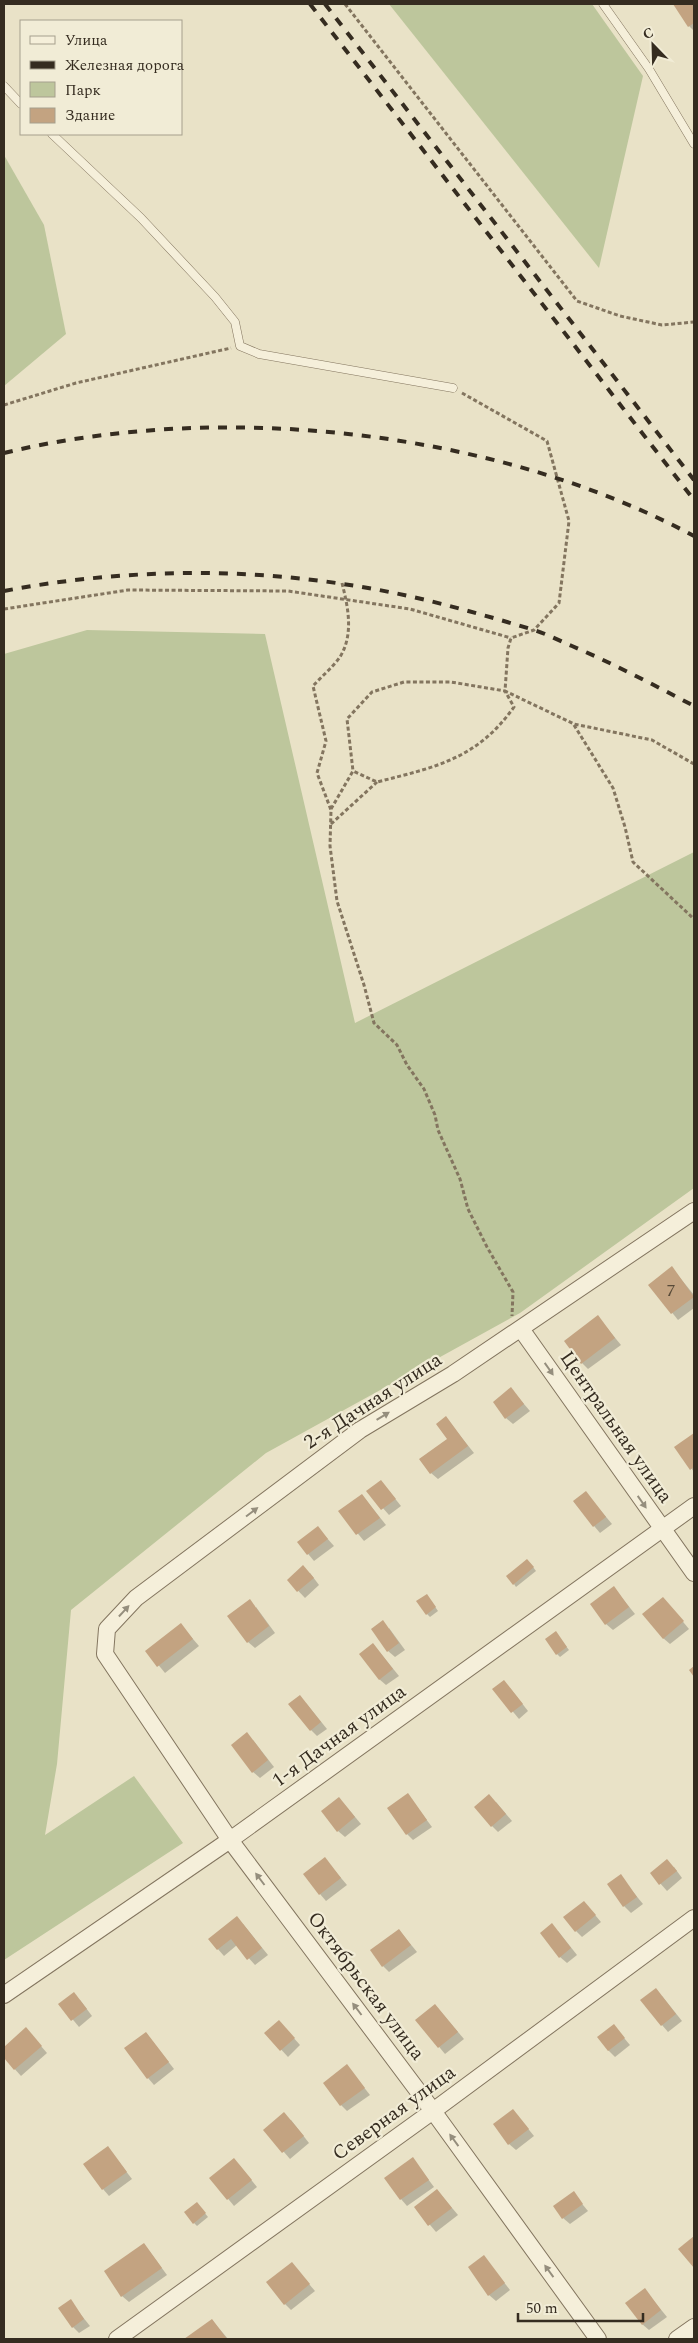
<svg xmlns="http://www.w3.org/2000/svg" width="698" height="2343" font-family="Spectral,serif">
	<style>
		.green { fill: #bdc69c }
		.shadow { fill: #0003 }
		.building { fill: #c3a381 }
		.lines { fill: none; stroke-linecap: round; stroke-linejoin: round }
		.service-casing { stroke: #83755f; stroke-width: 9 }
		.minor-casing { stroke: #83755f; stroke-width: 18 }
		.path { stroke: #83755f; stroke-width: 3; stroke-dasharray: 4 2.5; stroke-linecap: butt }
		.service { stroke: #f5efda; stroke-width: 8 }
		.minor { stroke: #f5efda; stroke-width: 16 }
		.rail { stroke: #352c20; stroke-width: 4; stroke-dasharray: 9 9; stroke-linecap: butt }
		.oneway { fill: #958e7d }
		.labels { text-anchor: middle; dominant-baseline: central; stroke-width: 4.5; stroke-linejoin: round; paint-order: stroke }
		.number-label { font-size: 18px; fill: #584a38 }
		.street-label { font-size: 20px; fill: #352c20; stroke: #f1ecd6 }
	</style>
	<rect width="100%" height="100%" fill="#e9e2c7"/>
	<g class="green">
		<polygon points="389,4 592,4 643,76 599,268"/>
		<polygon points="4,155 44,225 66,334 4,386"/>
		<polygon points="87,630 265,634 355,1023 694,852 694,1188 520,1313 266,1453 71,1610 57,1764 45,1835 134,1776 183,1843 4,1960 4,654"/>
	</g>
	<g class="shadow">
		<polygon points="674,4 694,4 694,31 689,26"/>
		<polygon points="672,1268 694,1295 694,1308 678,1320 650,1285"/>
		<polygon points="598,1317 621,1345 588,1369 582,1363"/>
		<polygon points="511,1389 530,1411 513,1424 506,1418"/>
		<polygon points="446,1418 474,1453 438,1479 431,1473 449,1439"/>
		<polygon points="694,1435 694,1472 676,1447"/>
		<polygon points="381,1481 401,1506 389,1515 368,1491"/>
		<polygon points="586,1493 612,1524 600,1533 574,1502"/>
		<polygon points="362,1495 386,1525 364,1541 340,1512"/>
		<polygon points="318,1528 334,1546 314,1561 299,1543"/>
		<polygon points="530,1563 536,1571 516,1587 514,1584"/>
		<polygon points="310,1573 319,1585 305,1598 288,1580"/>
		<polygon points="614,1588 635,1614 613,1630 606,1624"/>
		<polygon points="429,1598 438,1611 430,1617 427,1614"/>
		<polygon points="669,1605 689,1629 670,1644 663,1638"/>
		<polygon points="256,1607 275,1633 255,1648 248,1642"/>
		<polygon points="181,1625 199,1646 165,1673 147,1651"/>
		<polygon points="389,1628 405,1650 395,1657 388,1651"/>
		<polygon points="558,1636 569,1650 560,1657 557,1654"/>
		<polygon points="373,1644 399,1676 386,1685 379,1679"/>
		<polygon points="510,1688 528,1711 519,1719 494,1689"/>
		<polygon points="306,1703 327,1729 317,1736 311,1730"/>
		<polygon points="253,1740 274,1767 260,1778 253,1772"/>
		<polygon points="408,1795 432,1827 413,1840 407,1834"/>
		<polygon points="496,1802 512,1821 498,1832 492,1826"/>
		<polygon points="345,1805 361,1824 345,1837 338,1831"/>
		<polygon points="325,1859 347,1885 326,1901 320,1894"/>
		<polygon points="674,1867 682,1878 667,1891 652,1874"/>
		<polygon points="620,1876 643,1904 631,1913 624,1906"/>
		<polygon points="590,1909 601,1922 582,1937 576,1931"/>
		<polygon points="243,1924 268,1955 255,1965 237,1945 224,1956 209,1939"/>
		<polygon points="399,1930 417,1952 389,1972 383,1966"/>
		<polygon points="558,1931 577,1955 567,1963 560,1957"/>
		<polygon points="662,1996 682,2021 668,2032 662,2025"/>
		<polygon points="80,2000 92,2016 79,2027 60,2004"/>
		<polygon points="435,2005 464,2039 445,2054 417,2020"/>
		<polygon points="614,2026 630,2045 615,2057 608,2050"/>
		<polygon points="285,2028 300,2045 288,2057 266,2033"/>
		<polygon points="26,2029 47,2053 21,2076 4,2057 4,2048"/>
		<polygon points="146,2033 174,2069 154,2085 148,2078"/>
		<polygon points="347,2066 370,2095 347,2111 341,2105"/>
		<polygon points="513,2110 534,2136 516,2150 509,2144"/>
		<polygon points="291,2120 309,2143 290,2159 265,2130"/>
		<polygon points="108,2148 132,2179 109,2196 103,2189"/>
		<polygon points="413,2159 434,2187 407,2206 401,2199"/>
		<polygon points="240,2166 257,2187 234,2206 211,2178"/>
		<polygon points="437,2190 458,2215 436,2232 415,2207"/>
		<polygon points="573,2193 588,2211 570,2224 563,2218"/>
		<polygon points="199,2206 208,2217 197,2226 194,2223"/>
		<polygon points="144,2244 167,2275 129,2302 122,2296"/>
		<polygon points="484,2257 510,2290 496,2301 489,2295"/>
		<polygon points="292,2264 315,2291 291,2310 285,2304"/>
		<polygon points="645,2290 667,2317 649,2330 642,2324"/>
		<polygon points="70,2301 90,2326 79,2333 73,2327"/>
		<polygon points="212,2320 228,2339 186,2339"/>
	</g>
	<g class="building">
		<polygon points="673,4 694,4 694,23 688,27"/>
		<polygon points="672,1266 694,1297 671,1314 648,1285"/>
		<polygon points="598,1315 615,1338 581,1364 564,1341"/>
		<polygon points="511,1387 524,1404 505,1419 493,1402"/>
		<polygon points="446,1416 468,1446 430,1474 419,1459 447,1439 436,1424"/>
		<polygon points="694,1433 694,1467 690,1470 674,1447"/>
		<polygon points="381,1480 396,1499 381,1510 366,1491"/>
		<polygon points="586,1491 606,1517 593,1527 573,1501"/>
		<polygon points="362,1494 380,1518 356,1535 338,1511"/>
		<polygon points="318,1526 328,1539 307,1555 297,1542"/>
		<polygon points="527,1559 534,1567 513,1585 506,1576"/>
		<polygon points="303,1565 314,1578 297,1592 287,1580"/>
		<polygon points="614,1586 629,1607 605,1625 590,1604"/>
		<polygon points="427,1594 436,1607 426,1615 416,1601"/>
		<polygon points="663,1597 684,1621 663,1639 642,1614"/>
		<polygon points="250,1599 269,1626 247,1643 227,1616"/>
		<polygon points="383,1620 399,1643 387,1652 371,1629"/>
		<polygon points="181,1623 193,1639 157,1667 145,1651"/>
		<polygon points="556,1631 567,1647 556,1655 545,1639"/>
		<polygon points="373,1643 393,1669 379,1680 359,1654"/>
		<polygon points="694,1666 694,1677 689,1670"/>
		<polygon points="504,1680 523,1704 511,1713 492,1689"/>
		<polygon points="300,1695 321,1722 310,1731 288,1704"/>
		<polygon points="247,1732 268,1760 252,1773 231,1745"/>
		<polygon points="408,1793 427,1820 406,1835 387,1808"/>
		<polygon points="489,1794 506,1814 491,1827 474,1807"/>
		<polygon points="339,1797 355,1817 337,1832 321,1811"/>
		<polygon points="325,1857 341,1878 319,1895 303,1874"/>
		<polygon points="667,1859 677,1871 659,1885 650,1873"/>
		<polygon points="621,1874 637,1897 623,1907 607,1884"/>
		<polygon points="584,1901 596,1915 575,1932 563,1917"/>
		<polygon points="237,1916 262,1948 247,1960 231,1939 217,1950 208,1939"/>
		<polygon points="552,1923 571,1948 559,1958 540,1933"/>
		<polygon points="399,1929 411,1945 382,1967 370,1950"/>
		<polygon points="656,1988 676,2014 661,2026 640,2000"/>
		<polygon points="74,1992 87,2009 71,2021 58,2004"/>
		<polygon points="435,2004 458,2032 438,2048 415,2020"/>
		<polygon points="279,2020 295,2038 280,2051 264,2033"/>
		<polygon points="614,2024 625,2038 608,2051 597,2037"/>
		<polygon points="26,2027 42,2046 14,2070 4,2058 4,2047"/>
		<polygon points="146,2032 169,2062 147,2079 124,2048"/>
		<polygon points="347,2064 365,2088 340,2106 323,2083"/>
		<polygon points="513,2109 529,2129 508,2145 493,2124"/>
		<polygon points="284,2112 304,2136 282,2153 263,2130"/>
		<polygon points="108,2146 127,2172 102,2190 83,2164"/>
		<polygon points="413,2157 429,2180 400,2200 384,2178"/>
		<polygon points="234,2158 252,2180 227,2200 209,2178"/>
		<polygon points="437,2189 452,2208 428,2226 414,2207"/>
		<polygon points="574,2191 583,2204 562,2219 553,2206"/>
		<polygon points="197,2202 206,2213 193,2224 184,2212"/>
		<polygon points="694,2236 694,2268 678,2249"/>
		<polygon points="144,2243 162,2268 121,2297 104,2271"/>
		<polygon points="484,2255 505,2283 488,2296 468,2267"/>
		<polygon points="292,2262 310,2284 284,2305 266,2282"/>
		<polygon points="645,2288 661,2310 642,2325 625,2303"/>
		<polygon points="71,2299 84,2319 72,2328 58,2308"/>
		<polygon points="212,2319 227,2339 184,2339"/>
	</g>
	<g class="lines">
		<defs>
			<g id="service">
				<polyline points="603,4 649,69 694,144"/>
				<polyline points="4,86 21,104"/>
				<polyline points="52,134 141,218 215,297 235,322 240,346 259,354 453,388"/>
			</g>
			<g id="minor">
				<polyline points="521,1329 694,1573"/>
				<polyline points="4,1995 230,1840 694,1506"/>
				<polyline points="117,2339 433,2111 694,1918"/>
				<polyline points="598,2339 433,2111 230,1840 105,1654 107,1629 136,1598 360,1430 453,1374 694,1211"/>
				<polyline points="677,2339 694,2327"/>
			</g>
		</defs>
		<use href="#service" class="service-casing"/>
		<use href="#minor" class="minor-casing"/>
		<g class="path">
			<polyline points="345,4 577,301 620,316 662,325 694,322"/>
			<polyline points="462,393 547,441 569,521 559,603 534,630 511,638 508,648 505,691 574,724 652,740 694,764"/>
			<polyline points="4,405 76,383 231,348"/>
			<path d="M342,583C348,607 354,634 340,657C333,667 321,677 313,686L326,741L317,773L331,810L330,846L337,901L364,985L374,1023L397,1045L407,1065L424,1089L435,1115L438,1130L460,1179L468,1209L487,1247L513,1292L512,1316"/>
			<polyline points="4,609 128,590 288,591 410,609 511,638"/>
			<polyline points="574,725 613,788 625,827 633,862 694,919"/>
			<path d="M331,809L353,771L347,719L372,692L404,682H451L505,691L514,707C477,759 436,767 377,782L353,771"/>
			<polyline points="331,824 377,782"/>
		</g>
		<use href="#service" class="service"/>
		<use href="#minor" class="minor"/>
		<g class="rail">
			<polyline points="310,4 694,500"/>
			<polyline points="325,4 694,480"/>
			<path d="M4,453C222,400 496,430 694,536"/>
			<path d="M4,591C114,570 232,567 343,584C407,593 471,611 534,630C547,634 560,641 572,646C614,664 654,685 694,706"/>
		</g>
	</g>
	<defs><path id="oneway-solid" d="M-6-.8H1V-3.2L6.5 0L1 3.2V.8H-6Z" transform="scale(1.25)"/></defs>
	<g class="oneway">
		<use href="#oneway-solid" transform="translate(549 1369) rotate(55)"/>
		<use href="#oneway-solid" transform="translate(383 1416) rotate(-31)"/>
		<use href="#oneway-solid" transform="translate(642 1502) rotate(55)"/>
		<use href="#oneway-solid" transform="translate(252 1512) rotate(-37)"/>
		<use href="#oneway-solid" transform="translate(124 1611) rotate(-47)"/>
		<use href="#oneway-solid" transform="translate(260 1879) rotate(-127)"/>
		<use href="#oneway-solid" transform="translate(357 2009) rotate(-127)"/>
		<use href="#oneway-solid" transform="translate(454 2140) rotate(-126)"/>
		<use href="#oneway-solid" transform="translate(549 2271) rotate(-126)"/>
	</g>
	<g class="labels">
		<g class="number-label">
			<text x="671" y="1290">7</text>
		</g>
		<g class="street-label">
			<text transform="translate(373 1401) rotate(-33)">2-я Дачная улица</text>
			<text transform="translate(616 1427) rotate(55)">Центральная улица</text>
			<text transform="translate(339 1736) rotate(-36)">1-я Дачная улица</text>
			<text transform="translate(366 1986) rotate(53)">Октябрьская улица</text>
			<text transform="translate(394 2113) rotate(-36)">Северная улица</text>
		</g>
	</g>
	<rect width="698" height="2343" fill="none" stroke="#352c20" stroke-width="10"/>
	<rect x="20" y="20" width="162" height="115" fill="#f1ecd6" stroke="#a69f8d"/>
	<rect x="30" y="36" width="25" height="8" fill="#f5efda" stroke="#a69f8d"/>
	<text x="65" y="45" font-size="15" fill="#352c20">Улица</text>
	<rect x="30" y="61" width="25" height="8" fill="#352c20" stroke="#a69f8d"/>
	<text x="65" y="70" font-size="15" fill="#352c20">Железная дорога</text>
	<rect x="30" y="82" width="25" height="15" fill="#bdc69c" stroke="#a69f8d"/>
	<text x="65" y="95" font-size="15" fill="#352c20">Парк</text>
	<rect x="30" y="108" width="25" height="15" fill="#c3a381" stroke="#a69f8d"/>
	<text x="65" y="120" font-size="15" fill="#352c20">Здание</text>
	<g transform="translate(653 45) rotate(337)" stroke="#f1ecd6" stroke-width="4" paint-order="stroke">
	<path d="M0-4L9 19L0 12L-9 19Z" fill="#352c20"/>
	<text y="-8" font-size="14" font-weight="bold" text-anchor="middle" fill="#352c20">С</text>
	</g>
	<path d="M518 2313v8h125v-8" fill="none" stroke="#352c20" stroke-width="2.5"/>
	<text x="526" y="2313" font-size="15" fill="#352c20" stroke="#f1ecd6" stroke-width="4" paint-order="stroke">50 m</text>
</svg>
